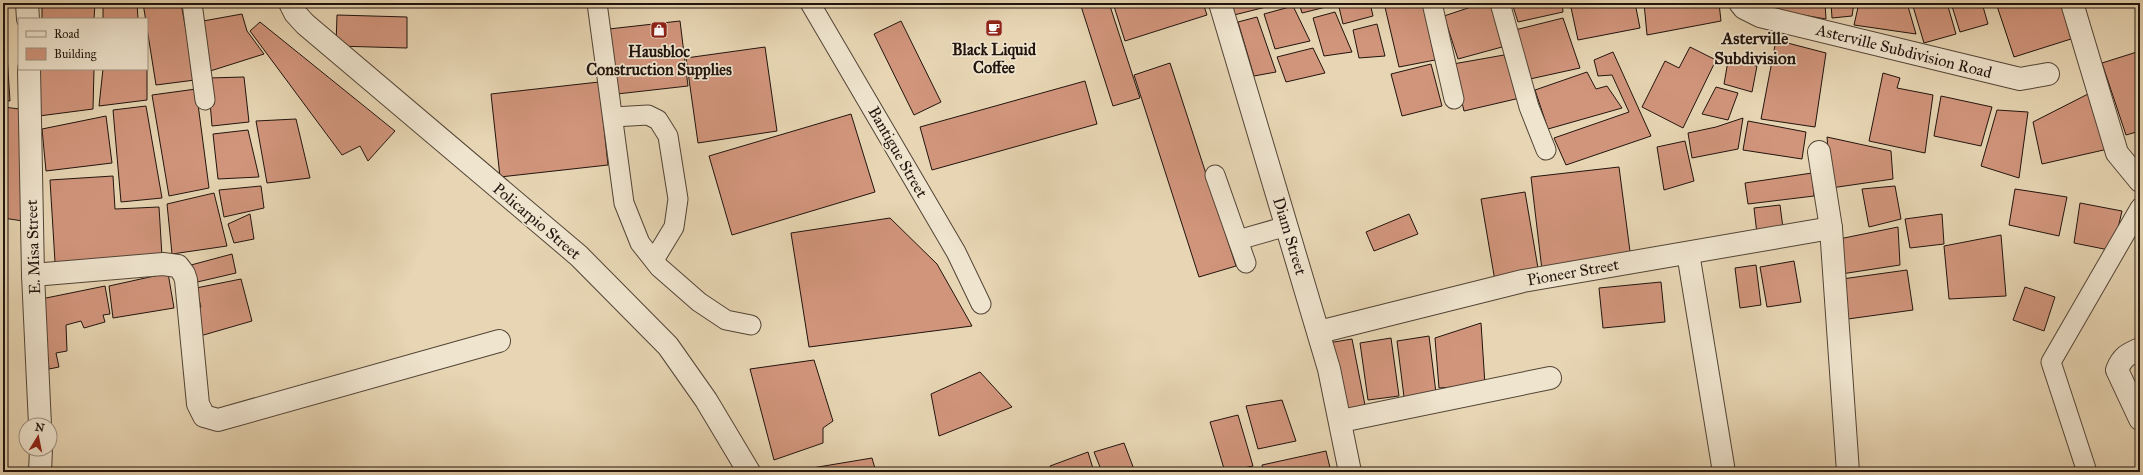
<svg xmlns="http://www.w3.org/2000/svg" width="2143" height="475" font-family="'IM FELL Great Primer',serif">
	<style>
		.building { fill: #d1957c; stroke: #21140d }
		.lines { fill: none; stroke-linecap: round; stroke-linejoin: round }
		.service-casing { stroke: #524436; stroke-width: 21 }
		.minor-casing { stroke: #524436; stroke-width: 24 }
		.service { stroke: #efe4ce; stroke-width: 19 }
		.minor { stroke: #efe4ce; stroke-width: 22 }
		.labels { text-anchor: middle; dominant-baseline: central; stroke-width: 3.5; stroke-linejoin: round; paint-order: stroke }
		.poi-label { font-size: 16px; font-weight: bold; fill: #21140d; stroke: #efe4ce }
		.street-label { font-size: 16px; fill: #21140d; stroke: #efe4ce }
		.neighbourhood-label { font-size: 17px; font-weight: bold; fill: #21140d; stroke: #efe4ce }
	</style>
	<rect width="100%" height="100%" fill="#e7d5b3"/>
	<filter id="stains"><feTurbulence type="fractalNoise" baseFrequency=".005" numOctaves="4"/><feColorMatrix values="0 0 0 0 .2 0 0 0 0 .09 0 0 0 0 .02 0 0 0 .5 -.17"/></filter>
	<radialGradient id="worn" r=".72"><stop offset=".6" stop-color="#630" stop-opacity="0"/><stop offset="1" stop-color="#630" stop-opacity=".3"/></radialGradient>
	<g class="building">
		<polygon points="42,3 95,3 94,19 42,19"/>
		<polygon points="103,3 137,3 138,19 103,19"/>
		<polygon points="143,3 181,3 195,80 156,85"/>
		<polygon points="1080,3 1109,3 1140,98 1113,106"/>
		<polygon points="1113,3 1203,3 1207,15 1125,41"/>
		<polygon points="1227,3 1282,3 1230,16"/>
		<polygon points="1299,3 1333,3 1334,5 1302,13"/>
		<polygon points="1338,3 1370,3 1373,16 1343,24"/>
		<polygon points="1384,3 1423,3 1435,60 1399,67"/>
		<polygon points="1483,3 1491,3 1502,47 1458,59 1444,16"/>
		<polygon points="1512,3 1562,3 1563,12 1518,22"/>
		<polygon points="1570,3 1635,3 1640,28 1578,40"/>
		<polygon points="1644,3 1719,3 1721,21 1647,35"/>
		<polygon points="1757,3 1825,3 1826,19 1762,8"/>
		<polygon points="1831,3 1854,3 1852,16 1832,18"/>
		<polygon points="1859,3 1907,3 1916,34 1854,25"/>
		<polygon points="1912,3 1947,3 1956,34 1924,43"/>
		<polygon points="1951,3 1982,3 1988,24 1960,32"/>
		<polygon points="2007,3 2061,3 2071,39 2014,57 1997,6"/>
		<polygon points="1293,6 1310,41 1275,49 1264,14"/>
		<polygon points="1335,12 1352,52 1324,56 1313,18"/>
		<polygon points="242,14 247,31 264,54 207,72 203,21"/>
		<polygon points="337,15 407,17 407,48 336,46"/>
		<polygon points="1257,17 1276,72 1254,76 1238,22"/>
		<polygon points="1563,18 1580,68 1530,79 1515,30"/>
		<polygon points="680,21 688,86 617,94 609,29"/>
		<polygon points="901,21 941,102 914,115 874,34"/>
		<polygon points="260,22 395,131 368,161 360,146 342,155 250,31"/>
		<polygon points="3,24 5,24 10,101 3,100"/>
		<polygon points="1377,24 1385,56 1359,58 1353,30"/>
		<polygon points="1776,40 1826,53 1815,127 1761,119"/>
		<polygon points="765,47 777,131 698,143 686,58"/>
		<polygon points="1690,47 1716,60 1683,128 1642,107 1665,61 1679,68"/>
		<polygon points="1313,48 1325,73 1286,82 1277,57"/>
		<polygon points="147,51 147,100 99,106 103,69 147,69"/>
		<polygon points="2140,51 2140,131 2126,135 2102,63"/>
		<polygon points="1613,52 1651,136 1566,165 1554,138 1629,112 1612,75 1598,76 1594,60"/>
		<polygon points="1504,55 1520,98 1464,111 1453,64"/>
		<polygon points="1728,61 1757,66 1752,92 1724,84"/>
		<polygon points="1170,63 1236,266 1199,277 1134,75"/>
		<polygon points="1431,64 1442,106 1402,116 1391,74"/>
		<polygon points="39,69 94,69 93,109 39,116"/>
		<polygon points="1587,72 1596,89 1607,86 1622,108 1548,129 1535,90"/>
		<polygon points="1883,73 1900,78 1897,88 1933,95 1925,153 1869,141"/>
		<polygon points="244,77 249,122 212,126 208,78"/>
		<polygon points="1085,81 1097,124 932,170 920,127"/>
		<polygon points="599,82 608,165 500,177 491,94"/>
		<polygon points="1716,87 1738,93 1728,120 1702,114"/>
		<polygon points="196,89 209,188 169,196 152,95"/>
		<polygon points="2090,93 2108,149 2042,164 2033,122"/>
		<polygon points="1941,96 1992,107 1981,146 1934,136"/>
		<polygon points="146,106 162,198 121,202 113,110"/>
		<polygon points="3,107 20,109 23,221 3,218"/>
		<polygon points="1997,110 2028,112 2019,178 1981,166"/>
		<polygon points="851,114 875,192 732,235 709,156"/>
		<polygon points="106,116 112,163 46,171 42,129"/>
		<polygon points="1743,118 1738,149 1692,158 1688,133 1716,127"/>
		<polygon points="296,119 310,178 267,183 256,121"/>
		<polygon points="1748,121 1806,132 1802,159 1743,150"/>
		<polygon points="248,130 259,177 218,179 213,134"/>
		<polygon points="1827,137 1891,151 1893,179 1831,188"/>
		<polygon points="1685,141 1694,181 1664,190 1657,147"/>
		<polygon points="1619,167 1631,259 1542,270 1531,177"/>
		<polygon points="1812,173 1814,196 1748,204 1745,183"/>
		<polygon points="113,176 115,209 159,207 162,256 55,262 50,180"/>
		<polygon points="261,186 264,208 224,217 219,190"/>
		<polygon points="1895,186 1901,219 1869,227 1862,189"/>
		<polygon points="2015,189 2067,197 2059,236 2009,225"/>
		<polygon points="1525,192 1539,274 1495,281 1481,199"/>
		<polygon points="214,193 227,246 172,254 167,204"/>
		<polygon points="2080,203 2122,211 2115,241 2109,250 2074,243"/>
		<polygon points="1780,205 1783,228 1757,234 1754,208"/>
		<polygon points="250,214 254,239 234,243 228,224"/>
		<polygon points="1409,214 1418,234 1374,251 1366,232"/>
		<polygon points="1942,214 1944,244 1910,248 1905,219"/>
		<polygon points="890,218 937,264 972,326 809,347 791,233"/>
		<polygon points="1898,227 1900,265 1841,274 1839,239"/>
		<polygon points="2001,235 2006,296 1949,299 1944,246"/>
		<polygon points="232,254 236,273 193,283 191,265"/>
		<polygon points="1794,261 1801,302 1767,307 1760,267"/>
		<polygon points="1756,265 1761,305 1740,308 1735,268"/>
		<polygon points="1907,270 1913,310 1848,319 1842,279"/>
		<polygon points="168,273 174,308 113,318 109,286"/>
		<polygon points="241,279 252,321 200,336 195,313 201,307 196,288"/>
		<polygon points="1661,282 1665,322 1603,328 1599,288"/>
		<polygon points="105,286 110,314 103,315 105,322 84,328 81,321 66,325 67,351 56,353 59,367 49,369 41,299"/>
		<polygon points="2025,287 2055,297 2044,331 2013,320"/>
		<polygon points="1481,323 1485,385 1439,388 1435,338"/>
		<polygon points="1429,336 1436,393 1404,397 1397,341"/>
		<polygon points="1391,338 1399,396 1368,400 1360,343"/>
		<polygon points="1352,339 1365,405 1342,410 1328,343"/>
		<polygon points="814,360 833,421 823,428 823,443 774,460 750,369"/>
		<polygon points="980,372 1012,407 939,436 931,394"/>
		<polygon points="1282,400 1296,441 1258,449 1246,406"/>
		<polygon points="1238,415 1253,466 1225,472 1210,422"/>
		<polygon points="1124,443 1135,472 1102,472 1094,452"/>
		<polygon points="1326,451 1331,472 1263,472 1262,465"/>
		<polygon points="1088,452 1094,472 1052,472 1050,466"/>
		<polygon points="872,458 876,472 792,472 806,469"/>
	</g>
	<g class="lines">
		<defs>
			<g id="service">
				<polyline points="192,3 205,100"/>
				<polyline points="597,3 624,203 640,243 659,267 699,302 726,320 751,325"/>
				<polyline points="810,3 956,252 981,304"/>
				<polyline points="1432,3 1454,99"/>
				<polyline points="1500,3 1529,107 1546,150"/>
				<polyline points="613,117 648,115 658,120 668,136 678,199 674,227 654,260"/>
				<polyline points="1215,175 1246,263"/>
				<polyline points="1238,240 1287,226"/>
				<polyline points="2087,472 2051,362 2140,208"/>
			</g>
			<g id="minor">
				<polyline points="27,3 28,19"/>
				<polyline points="290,3 295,13 305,24 579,256 668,346 706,400 749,472"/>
				<polyline points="1220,3 1329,369 1350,472"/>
				<polyline points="1740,3 1744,8 1760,16 2020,79 2048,74"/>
				<polyline points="2072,3 2117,153 2140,181"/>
				<polyline points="29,69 33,275 40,425"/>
				<polyline points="1819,152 1831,228 1848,472"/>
				<polyline points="1688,253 1724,472"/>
				<polyline points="33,275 163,264 178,266 184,274 186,280 198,404 204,416 218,420 499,341"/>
				<polyline points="1319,332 1523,281 1831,228"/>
				<path d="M2140,349C2128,354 2122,357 2117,370L2140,419"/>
				<polyline points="1341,421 1550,378"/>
				<polyline points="40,472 41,449"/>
			</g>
		</defs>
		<use href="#service" class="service-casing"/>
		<use href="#minor" class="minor-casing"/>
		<use href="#service" class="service"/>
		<use href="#minor" class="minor"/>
	</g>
	<defs>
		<symbol id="cafe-square" viewBox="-11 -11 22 22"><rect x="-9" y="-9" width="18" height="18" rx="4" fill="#8f2418" stroke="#efe4ce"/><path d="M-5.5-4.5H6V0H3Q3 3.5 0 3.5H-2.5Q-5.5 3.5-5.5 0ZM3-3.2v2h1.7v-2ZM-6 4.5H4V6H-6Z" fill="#fff"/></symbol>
		<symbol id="shop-square" viewBox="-11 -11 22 22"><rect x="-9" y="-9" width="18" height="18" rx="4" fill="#8f2418" stroke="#efe4ce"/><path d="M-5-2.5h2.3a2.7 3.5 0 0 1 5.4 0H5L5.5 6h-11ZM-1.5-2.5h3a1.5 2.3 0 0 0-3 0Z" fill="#fff"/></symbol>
	</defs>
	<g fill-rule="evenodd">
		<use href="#cafe-square" x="984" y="18" width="20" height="20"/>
		<use href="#shop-square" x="649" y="20" width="20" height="20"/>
	</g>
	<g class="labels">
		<g class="poi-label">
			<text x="994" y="49">Black Liquid<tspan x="994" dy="18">Coffee</tspan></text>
			<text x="659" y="51">Hausbloc<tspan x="659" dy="18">Construction Supplies</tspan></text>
		</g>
		<g class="street-label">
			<text transform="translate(1904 51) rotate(14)">Asterville Subdivision Road</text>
			<text transform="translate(898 152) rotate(60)">Bantigue Street</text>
			<text transform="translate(537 221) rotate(40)">Policarpio Street</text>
			<text transform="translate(1290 236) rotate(73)">Diam Street</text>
			<text transform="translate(33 247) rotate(-92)">E. Misa Street</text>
			<text transform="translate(1573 272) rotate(-10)">Pioneer Street</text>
		</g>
		<g class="neighbourhood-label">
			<text x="1755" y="38">Asterville<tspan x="1755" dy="20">Subdivision</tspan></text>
		</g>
	</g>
	<rect width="2143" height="475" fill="none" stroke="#e7d5b3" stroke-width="16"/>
	<rect x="4" y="4" width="2135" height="467" fill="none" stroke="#21140d" stroke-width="2"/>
	<rect x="8" y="8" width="2127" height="459" fill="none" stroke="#21140d"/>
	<rect x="18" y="18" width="130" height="52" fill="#efe4ce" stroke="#9d9181"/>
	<rect x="26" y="31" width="20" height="6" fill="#efe4ce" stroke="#9d9181"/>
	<text x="54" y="38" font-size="12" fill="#21140d">Road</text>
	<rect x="26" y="48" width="20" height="12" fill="#d1957c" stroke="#9d9181"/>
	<text x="54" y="58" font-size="12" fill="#21140d">Building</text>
	<g transform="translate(38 437) rotate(10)"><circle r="19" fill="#efe4ce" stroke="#9d9181"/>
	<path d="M0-3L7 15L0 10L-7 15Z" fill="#8f2418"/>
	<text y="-6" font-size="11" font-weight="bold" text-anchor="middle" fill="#21140d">N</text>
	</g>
	<rect width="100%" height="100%" filter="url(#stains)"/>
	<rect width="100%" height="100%" fill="url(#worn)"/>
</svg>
